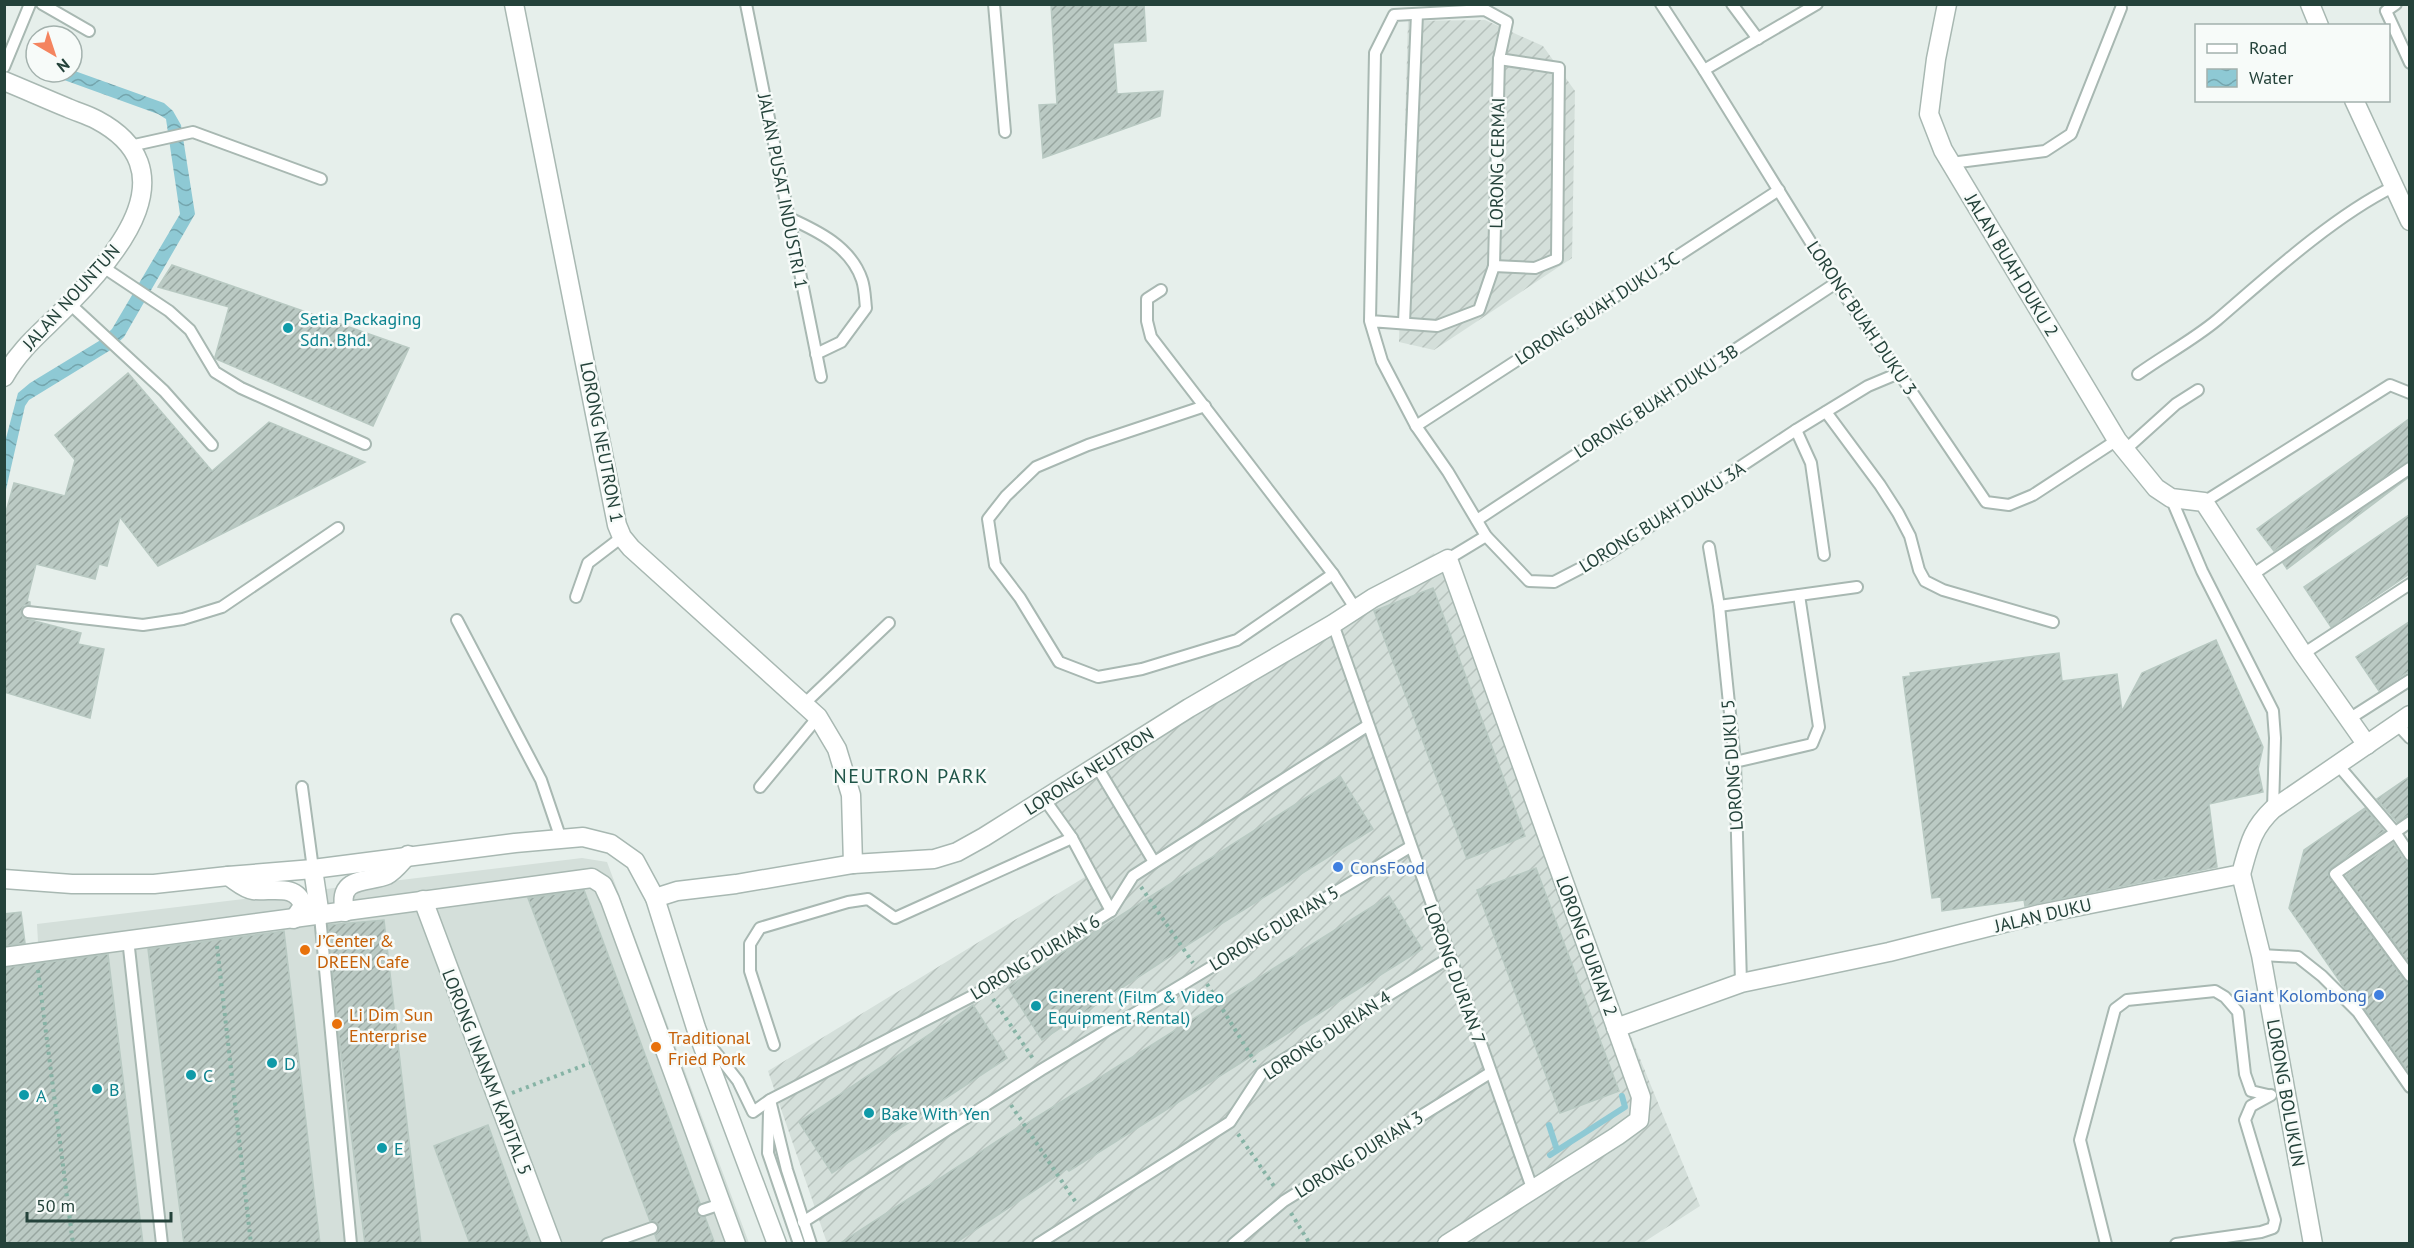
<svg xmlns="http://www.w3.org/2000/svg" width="2414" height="1248" font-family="'PT Sans',sans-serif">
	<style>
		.built { fill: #d4dfda }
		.industrial { fill: url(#industrial-furrows) }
		.water { fill: url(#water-waves) }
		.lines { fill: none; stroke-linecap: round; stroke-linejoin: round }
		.stream { stroke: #8ec9d4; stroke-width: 6 }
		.building { fill: url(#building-hatch); stroke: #b8c9c2; stroke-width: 1.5 }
		.service-casing { stroke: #a8b8b2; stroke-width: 14 }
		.minor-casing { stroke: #a8b8b2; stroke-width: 21 }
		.tertiary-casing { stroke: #a8b8b2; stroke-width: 21 }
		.path { stroke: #86b3a5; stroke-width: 4; stroke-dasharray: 3 4.5; stroke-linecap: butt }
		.service { stroke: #fff; stroke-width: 10 }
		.minor { stroke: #fff; stroke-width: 18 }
		.tertiary { stroke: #fff; stroke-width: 18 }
		.culture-dot { fill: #0f9aa8; stroke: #f7fbf9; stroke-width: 2 }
		.shop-dot { fill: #3f7fe0; stroke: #f7fbf9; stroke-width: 2 }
		.food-dot { fill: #e8710a; stroke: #f7fbf9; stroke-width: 2 }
		.labels { text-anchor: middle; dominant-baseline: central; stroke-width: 5; stroke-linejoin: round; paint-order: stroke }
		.street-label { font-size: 18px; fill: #24423a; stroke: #f7fbf9 }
		.culture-label { font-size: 18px; fill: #0d838f; stroke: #f7fbf9; text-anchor: start }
		.shop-label { font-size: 18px; fill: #366cbe; stroke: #f7fbf9; text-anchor: start }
		.food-label { font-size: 18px; fill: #c56008; stroke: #f7fbf9; text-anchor: start }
		.neighbourhood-label { font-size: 20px; letter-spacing: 1.5px; fill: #1f5548; stroke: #f7fbf9 }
	</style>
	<defs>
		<pattern id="industrial-furrows" width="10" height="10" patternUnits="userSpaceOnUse" patternTransform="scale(1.5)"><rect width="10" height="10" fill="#d4dfda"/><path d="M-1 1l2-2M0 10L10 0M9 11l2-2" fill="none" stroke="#b6c1bc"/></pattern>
		<pattern id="water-waves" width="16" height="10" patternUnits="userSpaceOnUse" patternTransform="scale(1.5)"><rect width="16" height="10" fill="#8ec9d4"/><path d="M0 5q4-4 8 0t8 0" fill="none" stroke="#74a5ad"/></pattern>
		<pattern id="building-hatch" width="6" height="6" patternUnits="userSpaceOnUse" patternTransform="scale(1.5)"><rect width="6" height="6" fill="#bbcac4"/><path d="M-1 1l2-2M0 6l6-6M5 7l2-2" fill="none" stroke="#98a6a0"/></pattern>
	</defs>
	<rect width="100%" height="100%" fill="#e6efeb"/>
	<polygon class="built" points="582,858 607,862 749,1243 5,1243 4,947 38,942 37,924"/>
	<g class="industrial">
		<polygon points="1485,20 1543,46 1575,91 1572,258 1434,350 1399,342 1408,21"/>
		<polygon points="1434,553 1700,1206 1641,1244 827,1243 768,1071 1085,877 1049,787"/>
	</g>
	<polygon class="water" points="72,70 164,103 173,111 181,125 195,214 124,337 109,351 29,400 25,406 5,494 5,442 18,393 30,383 99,341 112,329 180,214 166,119 158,114 42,72 72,72"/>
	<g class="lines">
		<g class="stream">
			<polyline points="1549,1125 1557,1150"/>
			<polyline points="1550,1155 1625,1107 1622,1096"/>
		</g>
	</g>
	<g class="building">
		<polygon points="1051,4 1144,4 1146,41 1113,43 1117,94 1163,91 1160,116 1043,158 1039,105 1057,104"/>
		<polygon points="172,265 409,348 373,426 216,359 215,357 229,307 158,287"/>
		<polygon points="128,373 212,471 269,422 365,462 158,566 120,517 107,566 99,564 95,579 36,564 27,601 30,602 30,605 24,605 21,611 23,618 81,633 78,644 104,649 90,718 4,692 4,519 14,483 65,496 75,460 55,435"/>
		<polygon points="2409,419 2409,461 2274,551 2257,529"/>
		<polygon points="2409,477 2287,569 2283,563"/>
		<polygon points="2409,515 2409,574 2331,627 2304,587"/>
		<polygon points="1433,588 1525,836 1467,859 1374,611"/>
		<polygon points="2409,622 2409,671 2379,691 2356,657"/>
		<polygon points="2216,640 2263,747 2258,769 2263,792 2209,804 2217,867 2025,906 2024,900 1942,911 1941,897 1932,898 1903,677 1911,676 1910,673 2059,653 2062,681 2117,674 2122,711 2142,673"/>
		<polygon points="1340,776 1373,829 1192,942 1042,1040 1008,987"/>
		<polygon points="2409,777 2409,815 2397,822 2377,799"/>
		<polygon points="2365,808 2384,831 2331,868 2328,875 2404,980 2409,983 2409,1073 2364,1008 2343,986 2289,908 2304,850"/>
		<polygon points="2393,843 2404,860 2409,862 2409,963 2346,876"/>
		<polygon points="1536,868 1619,1091 1560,1113 1477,890"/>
		<polygon points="584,890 700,1203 696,1208 696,1213 701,1217 705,1217 715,1244 658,1244 655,1235 659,1230 659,1225 654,1221 650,1221 528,898"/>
		<polygon points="1389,896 1422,949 1377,977 1069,1171 1067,1169 954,1244 839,1244 1020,1126 1021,1127"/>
		<polygon points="21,912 25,943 4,946 4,914"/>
		<polygon points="384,920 408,1132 421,1244 365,1244 339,1037 328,925"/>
		<polygon points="284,931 320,1244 184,1244 148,949"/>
		<polygon points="108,954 143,1244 4,1244 4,968"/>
		<polygon points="973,1005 1007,1058 832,1173 799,1122"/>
		<polygon points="488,1125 531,1244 470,1244 434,1146"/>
	</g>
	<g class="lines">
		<defs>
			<g id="service">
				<polyline points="42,4 89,31"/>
				<polyline points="746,4 821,377"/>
				<polyline points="994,4 1005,132"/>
				<polyline points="1661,4 1704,70 1836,283 1899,373 1986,502 2009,505 2033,495 2117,440"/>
				<polyline points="1732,4 1758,39"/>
				<polyline points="2396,4 2386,11 2410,63"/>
				<polyline points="4,67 30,4"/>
				<polyline points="1704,70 1817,4"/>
				<polyline points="130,146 193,132 321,179"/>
				<polyline points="1951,163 2045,151 2071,134 2121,8"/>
				<path d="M789,218C818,231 851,247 862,280C865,289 865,300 866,308L841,342L816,354"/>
				<polyline points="1494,266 1499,59"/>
				<polyline points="103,267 169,311 190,330 215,372 241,388 365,444"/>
				<polyline points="1161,290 1147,299 1147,321 1151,337 1333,574 1355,608"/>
				<polyline points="70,304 164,391 212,445"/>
				<polyline points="1370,321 1437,326 1479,310 1494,266 1535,268 1557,259 1559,68 1499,59 1507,22 1485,10 1394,15 1375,53 1370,321 1382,361 1416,426 1448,472 1486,536 1529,581 1554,582 1608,554 1796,430 1868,386 1899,373"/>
				<polyline points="1404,323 1417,14"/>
				<path d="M2138,374C2163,356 2193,340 2217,320C2268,276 2334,216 2393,187"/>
				<polyline points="1205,406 1088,445 1036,467 1006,496 988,519 995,565 1020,598 1059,662 1098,677 1142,669 1237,640 1333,574"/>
				<polyline points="1826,412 1880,485 1898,513 1910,536 1919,570 1925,581 1943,590 2053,622"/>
				<polyline points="1416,426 1779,190"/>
				<polyline points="1796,430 1811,463 1824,555"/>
				<polyline points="2125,450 2176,404 2198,390"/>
				<polyline points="2171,498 2202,571 2273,711 2275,738 2273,809"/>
				<polyline points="2204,502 2390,385 2410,393"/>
				<polyline points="1477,520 1836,283"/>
				<polyline points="1709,547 1719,606 1735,762 1741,983"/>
				<polyline points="1448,559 1486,536"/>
				<polyline points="2252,575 2410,468"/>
				<polyline points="576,597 588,563 622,537"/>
				<polyline points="1719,606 1857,587"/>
				<polyline points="28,612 143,625 183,619 222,607 338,528"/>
				<polyline points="457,620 541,780 561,839"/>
				<polyline points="1333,624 1532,1188"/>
				<polyline points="2303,654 2410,584"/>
				<polyline points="804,704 889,623"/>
				<polyline points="2349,719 2410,680"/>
				<polyline points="2397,724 2410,738"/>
				<polyline points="1735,762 1812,744 1819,727 1799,595"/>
				<polyline points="1096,765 1154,862"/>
				<polyline points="2338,765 2395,832 2410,855"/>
				<polyline points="302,787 313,869"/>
				<polyline points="760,787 818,717"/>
				<polyline points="1045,800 1072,838 1111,911"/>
				<polyline points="2410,822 2335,874 2410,976"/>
				<polyline points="320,916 351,1244"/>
				<polyline points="128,939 162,1244"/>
				<polyline points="2261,955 2298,957 2322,976 2358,1012 2410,1087"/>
				<polyline points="706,1040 738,1081 753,1112 770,1100 986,989 1111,911 1133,876 1367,726"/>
				<polyline points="774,1045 750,971 750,944 760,928 848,902 868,899 895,918 1072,838"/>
				<polyline points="770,1100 787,1170 811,1244"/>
				<polyline points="769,1112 768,1153 799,1244"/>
				<polyline points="703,1210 721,1204"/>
				<polyline points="803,1222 1041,1070 1410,847"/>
				<polyline points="607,1244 652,1228"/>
				<polyline points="1038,1244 1230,1122 1262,1073 1449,958"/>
				<polyline points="1233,1244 1284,1201 1490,1073"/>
				<polyline points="2106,1244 2080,1140 2115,1009 2127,1000 2215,991 2225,997 2238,1012 2245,1074 2251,1091 2268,1095"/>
				<polyline points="2176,1244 2261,1232 2273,1228 2275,1220 2245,1120 2251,1106 2271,1095"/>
			</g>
			<g id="minor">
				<polyline points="514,4 617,525 622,537 631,548 818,717 837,749 851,795 853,864"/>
				<polyline points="1947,4 1936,59 1929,114 1943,150 2117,440 2156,488 2171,498 2204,502 2303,654 2367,745"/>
				<polyline points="313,869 320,916"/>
				<polyline points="2241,874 2261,955 2313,1244"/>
				<path d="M228,876C235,880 244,889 253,890C271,892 297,883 303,906L294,919"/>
				<polyline points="4,879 72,884 154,884 228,876 313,869 515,843 583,837 611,844 635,861 655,898 696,1028 777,1244"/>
				<polyline points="655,898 677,891 736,884 853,864 934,859 957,852 984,837 1189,708 1333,624 1373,598 1448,559 1641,1097 1639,1120 1617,1136 1447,1244"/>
				<polyline points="423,900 552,1244"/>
				<path d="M345,912C336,875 369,883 387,875C395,871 402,861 408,855"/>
				<polyline points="4,957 592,878 603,885 610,900 736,1244"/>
				<path d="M1616,1028L1741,983L1889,952L2040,914L2241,874C2249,846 2251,830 2273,809L2410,715"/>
			</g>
			<g id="tertiary">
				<polyline points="2310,4 2319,26"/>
				<path d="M4,81C26,90 46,99 68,108C77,112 88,115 97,120C189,169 120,252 71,302C47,328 22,345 4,377"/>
				<polyline points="2354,100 2410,221"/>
			</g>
		</defs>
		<use href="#service" class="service-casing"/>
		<use href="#minor" class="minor-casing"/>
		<use href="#tertiary" class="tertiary-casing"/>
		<g class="path">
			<polyline points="1141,887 1193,963"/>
			<polyline points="217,946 251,1244"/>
			<polyline points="38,970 73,1244"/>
			<polyline points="1207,984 1255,1062"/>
			<polyline points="993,999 1034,1060"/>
			<polyline points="512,1093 590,1063"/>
			<polyline points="1011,1105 1077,1204"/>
			<polyline points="1238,1134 1276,1189"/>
			<polyline points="1291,1213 1310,1244"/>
		</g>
		<use href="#service" class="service"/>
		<use href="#minor" class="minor"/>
		<use href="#tertiary" class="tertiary"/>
	</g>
	<g class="culture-dot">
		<circle cx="288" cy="328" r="6"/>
		<circle cx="1036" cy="1006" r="6"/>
		<circle cx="272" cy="1063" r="6"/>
		<circle cx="191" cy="1075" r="6"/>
		<circle cx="97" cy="1089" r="6"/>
		<circle cx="24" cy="1095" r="6"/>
		<circle cx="869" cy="1113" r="6"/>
		<circle cx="382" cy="1148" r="6"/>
	</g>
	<g class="shop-dot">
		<circle cx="1338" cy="867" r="6"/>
		<circle cx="2379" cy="995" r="6"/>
	</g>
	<g class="food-dot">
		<circle cx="305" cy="950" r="6"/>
		<circle cx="337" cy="1024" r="6"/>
		<circle cx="656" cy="1047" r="6"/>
	</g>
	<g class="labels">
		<g class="street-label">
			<text transform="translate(1497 163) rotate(-89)">LORONG CERMAI</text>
			<text transform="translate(783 191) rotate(79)">JALAN PUSAT INDUSTRI 1</text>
			<text transform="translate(2012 265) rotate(59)">JALAN BUAH DUKU 2</text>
			<text transform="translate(71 297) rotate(-48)">JALAN NOUNTUN</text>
			<text transform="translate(1597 308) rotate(-33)">LORONG BUAH DUKU 3C</text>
			<text transform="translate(1862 318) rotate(56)">LORONG BUAH DUKU 3</text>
			<text transform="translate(1656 401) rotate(-33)">LORONG BUAH DUKU 3B</text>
			<text transform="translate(602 442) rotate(79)">LORONG NEUTRON 1</text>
			<text transform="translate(1662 517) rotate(-32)">LORONG BUAH DUKU 3A</text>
			<text transform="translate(1732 765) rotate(-94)">LORONG DUKU 5</text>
			<text transform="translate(1089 771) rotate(-32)">LORONG NEUTRON</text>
			<text transform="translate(2043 915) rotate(-13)">JALAN DUKU</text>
			<text transform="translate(1274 928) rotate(-31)">LORONG DURIAN 5</text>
			<text transform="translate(1587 946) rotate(70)">LORONG DURIAN 2</text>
			<text transform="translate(1035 957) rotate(-31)">LORONG DURIAN 6</text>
			<text transform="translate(1455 974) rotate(70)">LORONG DURIAN 7</text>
			<text transform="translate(1327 1035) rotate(-33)">LORONG DURIAN 4</text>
			<text transform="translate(487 1072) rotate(69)">LORONG INANAM KAPITAL 5</text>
			<text transform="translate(2286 1093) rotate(80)">LORONG BOLUKUN</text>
			<text transform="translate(1359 1154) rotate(-32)">LORONG DURIAN 3</text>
		</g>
		<g class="culture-label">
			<text x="300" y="318">Setia Packaging<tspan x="300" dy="21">Sdn. Bhd.</tspan></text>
			<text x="1048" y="996">Cinerent (Film &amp; Video<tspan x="1048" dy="21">Equipment Rental)</tspan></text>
			<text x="284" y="1063">D</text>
			<text x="203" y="1075">C</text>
			<text x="109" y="1089">B</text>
			<text x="36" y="1095">A</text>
			<text x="881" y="1113">Bake With Yen</text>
			<text x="394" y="1148">E</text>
		</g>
		<g class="shop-label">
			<text x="1350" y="867">ConsFood</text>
			<text x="2367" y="995" text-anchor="end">Giant Kolombong</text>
		</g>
		<g class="food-label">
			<text x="317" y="940">J’Center &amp;<tspan x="317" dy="21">DREEN Cafe</tspan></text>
			<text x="349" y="1014">Li Dim Sun<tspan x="349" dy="21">Enterprise</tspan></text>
			<text x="668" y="1037">Traditional<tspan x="668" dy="21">Fried Pork</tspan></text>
		</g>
		<g class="neighbourhood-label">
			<text x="911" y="776">NEUTRON PARK</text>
		</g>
	</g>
	<rect width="2414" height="1248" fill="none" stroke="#24423a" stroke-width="12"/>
	<rect x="2195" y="24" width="195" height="78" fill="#f7fbf9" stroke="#a3b1ad" stroke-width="1.5"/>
	<rect x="2207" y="44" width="30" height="9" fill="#ffffff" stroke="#a3b1ad" stroke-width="1.5"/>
	<text x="2249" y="54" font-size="18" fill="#24423a">Road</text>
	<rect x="2207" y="69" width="30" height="18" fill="url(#water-waves)" stroke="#a3b1ad" stroke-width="1.5"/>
	<text x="2249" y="84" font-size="18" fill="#24423a">Water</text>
	<g transform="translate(54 54) rotate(141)"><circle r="28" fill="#f7fbf9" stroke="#a3b1ad" stroke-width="1.5"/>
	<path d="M0-4.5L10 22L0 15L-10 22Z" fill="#f4845f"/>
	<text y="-9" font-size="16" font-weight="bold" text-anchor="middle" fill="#24423a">N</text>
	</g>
	<path d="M27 1212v9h144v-9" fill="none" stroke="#24423a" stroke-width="3"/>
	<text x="36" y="1212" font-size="18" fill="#24423a" stroke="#f7fbf9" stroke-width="4.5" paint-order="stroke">50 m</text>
</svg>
